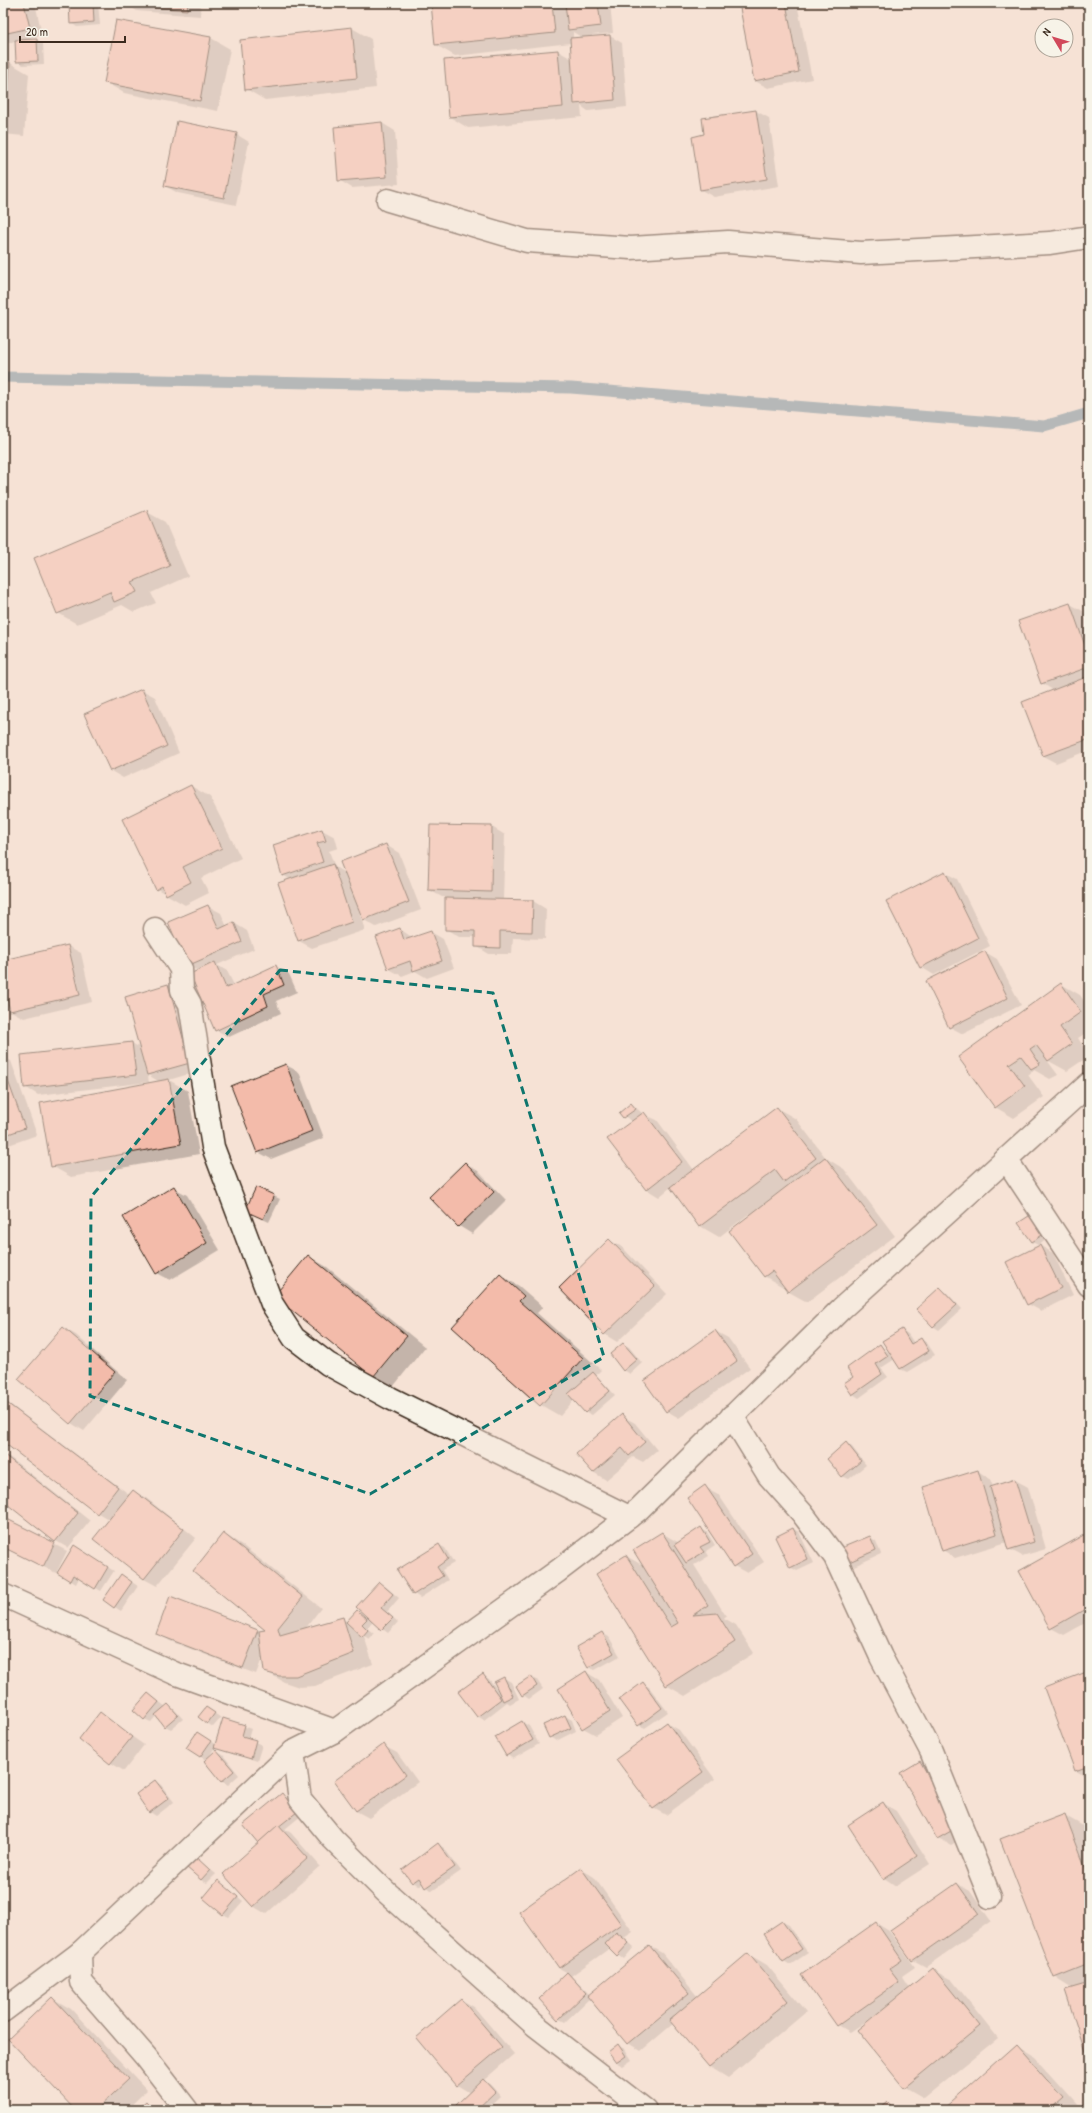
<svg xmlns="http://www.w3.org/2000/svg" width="1092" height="2113" font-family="'Patrick Hand',sans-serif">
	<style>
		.shadow { fill: #0003; fill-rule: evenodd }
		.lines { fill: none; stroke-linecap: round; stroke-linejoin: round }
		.stream { stroke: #678695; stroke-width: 11 }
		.building { fill: #f3bbaa; stroke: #3b2a1e }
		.minor-casing { stroke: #3b2a1e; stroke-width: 25 }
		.minor { stroke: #f7f3e8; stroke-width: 22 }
		.marked { fill: none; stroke: #0f766e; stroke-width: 3; stroke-dasharray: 8 5; stroke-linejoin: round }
	</style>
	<rect width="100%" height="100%" fill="#f6e2d5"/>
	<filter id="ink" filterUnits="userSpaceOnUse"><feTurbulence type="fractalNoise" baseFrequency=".025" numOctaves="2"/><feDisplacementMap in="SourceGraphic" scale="8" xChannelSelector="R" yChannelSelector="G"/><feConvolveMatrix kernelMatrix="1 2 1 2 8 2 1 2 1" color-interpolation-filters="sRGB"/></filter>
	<g filter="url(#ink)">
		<g class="shadow">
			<polygon points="9,3 28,3 36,7 42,35 26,40 37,40 43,43 44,64 23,65 17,61 16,41 3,44 3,4"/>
			<polygon points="70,3 98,3 100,25 77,27 71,23"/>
			<polygon points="124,3 201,3 200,16 137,11"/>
			<path d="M432,3H610L613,33L592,35V37L610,36L622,43L627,107L588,111L581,106L582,117L468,128L450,117L558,51L572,59L571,43L455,56L436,45ZM573,32L583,38H573Z"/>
			<polygon points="740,3 797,3 812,79 768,88 755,81"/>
			<polygon points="117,21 211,38 230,49 218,111 124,93 105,82"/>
			<polygon points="352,28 371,39 376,88 265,100 246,89"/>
			<polygon points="3,62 10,63 29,74 24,136 3,134"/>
			<polygon points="756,111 769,118 779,186 714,197 701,190 705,135"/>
			<polygon points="382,123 395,131 399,184 352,188 339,180"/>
			<polygon points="236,134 249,142 236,205 178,193 165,186"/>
			<polygon points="147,512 165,522 188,576 151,593 156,603 134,612 122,605 77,624 58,613"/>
			<polygon points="1070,604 1083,611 1089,628 1089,750 1056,763 1043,756 1054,691 1042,683 1020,622"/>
			<polygon points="142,690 155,697 179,753 123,778 111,771"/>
			<polygon points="191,786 210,797 241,858 201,878 209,893 185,905 157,889"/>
			<polygon points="431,826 492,827 505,835 503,900 533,901 546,909 545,939 513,938 512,954 489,954 476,946 476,937 459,937 446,929 446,897 442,897 429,890"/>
			<polygon points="322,830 335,837 338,848 329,851 335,867 345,873 386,845 399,853 421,910 376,927 364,920 359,909 358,909 365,930 312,948 299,941 279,884 291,880 283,875"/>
			<polygon points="944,872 957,879 990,946 934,975 921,967"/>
			<polygon points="208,906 221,913 227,927 234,923 247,931 254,949 217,965 227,971 234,985 276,966 289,974 297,992 276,1001 281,1013 229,1037 216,1030 198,971 188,965"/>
			<polygon points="400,929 413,938 431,932 443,939 454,968 427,978 415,971 402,976 389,969 377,937"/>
			<polygon points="68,946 81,953 92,1002 24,1018 11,1011 3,977 3,961"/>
			<polygon points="985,952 997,959 1021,1005 963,1034 950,1027"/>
			<polygon points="1061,984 1080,995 1089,1008 1089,1031 1078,1038 1089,1056 1067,1071 1047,1060 1058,1075 1050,1079 1034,1070 1028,1075 1044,1097 1014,1118 995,1107 959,1057"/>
			<path d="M168,985L181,993L202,1070L169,1080L188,1091L199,1154L71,1177L52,1166L149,1082L38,1095L25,1087L22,1056L132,1043L140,1048ZM148,1075L160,1082L149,1084Z"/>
			<polygon points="3,1057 11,1061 37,1135 3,1147"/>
			<polygon points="286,1065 299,1072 324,1138 271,1159 258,1152"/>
			<polygon points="632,1104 643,1114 657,1120 694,1170 777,1108 796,1119 826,1158 844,1169 895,1236 807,1302 789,1292 784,1286 783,1287 764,1276 750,1213 719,1237 700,1226 671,1187 659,1197 646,1189 632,1122 621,1113"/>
			<polygon points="465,1163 478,1171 506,1200 472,1234 459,1226 431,1197"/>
			<polygon points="174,1188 187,1195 220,1250 170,1280 157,1273"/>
			<polygon points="257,1188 280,1199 269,1222 252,1214"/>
			<polygon points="1038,1218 1050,1237 1039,1245 1053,1253 1073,1295 1041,1311 1028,1304 1040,1246 1032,1242"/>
			<polygon points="609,1240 622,1247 667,1294 617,1342 604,1334"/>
			<polygon points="308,1256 327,1267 425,1347 393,1387 374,1376"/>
			<polygon points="500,1275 519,1286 543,1307 537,1313 601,1370 596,1375 615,1395 592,1415 586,1412 575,1399 560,1416 541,1405 454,1326"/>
			<polygon points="940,1289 946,1292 962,1309 939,1330 933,1326"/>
			<polygon points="63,1328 76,1335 127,1380 84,1431 71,1423 19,1379"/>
			<polygon points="902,1330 908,1334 914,1343 921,1339 927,1343 935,1355 907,1372 900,1369 895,1359 881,1368 888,1377 859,1398 853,1394 854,1377 880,1345 889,1353 890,1352"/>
			<polygon points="715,1331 728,1338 750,1368 679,1418 667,1411"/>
			<polygon points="623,1344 629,1347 642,1363 630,1374 624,1370"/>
			<polygon points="3,1399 130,1495 133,1491 146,1498 196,1538 157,1586 144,1579 95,1539 110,1520 98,1513 3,1440"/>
			<polygon points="622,1416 635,1423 657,1450 643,1462 633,1457 606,1480 593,1472"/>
			<polygon points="846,1443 852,1447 866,1465 849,1479 842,1476"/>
			<polygon points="3,1452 90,1521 68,1548 56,1541 3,1500"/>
			<polygon points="978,1471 990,1479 993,1487 1015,1480 1028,1487 1046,1549 1022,1556 1009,1549 1007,1542 955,1558 943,1550"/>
			<polygon points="705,1487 718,1494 764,1562 747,1573 734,1566"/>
			<polygon points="3,1518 67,1551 57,1571 59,1572 80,1550 114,1571 101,1591 79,1578 76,1584 57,1572 56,1573 3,1547"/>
			<polygon points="701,1529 707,1532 715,1545 706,1551 709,1556 694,1565 726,1616 724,1618 736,1625 754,1653 685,1696 666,1685 626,1556 644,1566 662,1533 679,1543"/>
			<polygon points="793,1529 799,1532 814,1563 797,1571 790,1567"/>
			<polygon points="1089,1533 1089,1621 1064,1635 1051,1628"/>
			<polygon points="224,1534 242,1545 321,1608 305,1629 342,1619 348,1622 357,1612 367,1617 379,1583 385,1586 399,1598 387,1612 398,1622 388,1633 373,1622 367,1628 374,1634 369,1639 364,1636 373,1664 315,1686 299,1687 284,1682 265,1671 263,1656 256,1674 170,1641 157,1633 171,1597 260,1632 267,1630"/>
			<polygon points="870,1537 876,1541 881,1554 854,1566 848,1562"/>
			<polygon points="439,1545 445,1548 454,1563 442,1570 448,1580 420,1598 414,1594"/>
			<polygon points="127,1579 138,1586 121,1611 104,1600"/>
			<polygon points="602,1633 609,1637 620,1656 595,1670 589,1667"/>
			<polygon points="586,1672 599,1680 622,1718 596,1735 583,1728"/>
			<polygon points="1089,1672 1089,1778 1076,1771 1046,1689"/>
			<polygon points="483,1675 489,1679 499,1692 504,1678 511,1682 519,1699 510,1704 507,1702 484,1720 477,1716"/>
			<polygon points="531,1677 537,1680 543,1689 529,1699 523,1695"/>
			<polygon points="643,1684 649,1687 668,1712 645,1728 639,1725"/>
			<polygon points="149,1694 166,1707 168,1705 174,1709 183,1719 171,1729 165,1726 157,1715 151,1722 144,1719"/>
			<polygon points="207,1708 221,1718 213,1727 207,1723"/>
			<polygon points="100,1714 144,1745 124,1771 111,1763 80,1739"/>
			<polygon points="565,1716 572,1720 576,1731 556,1741 550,1737"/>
			<polygon points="224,1719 251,1729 248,1739 262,1745 257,1761 215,1747 208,1758 217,1752 223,1755 239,1775 228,1785 221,1781 206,1760 187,1748 204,1737 216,1745"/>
			<polygon points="522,1722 529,1726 539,1744 513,1759 507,1755"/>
			<polygon points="667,1723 679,1730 715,1779 666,1815 653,1808"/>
			<polygon points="384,1746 397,1753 418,1782 369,1818 356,1811"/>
			<polygon points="920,1762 933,1770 970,1834 951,1845 938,1838"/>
			<polygon points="155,1781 161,1785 174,1802 156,1816 150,1812"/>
			<polygon points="282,1795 288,1798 302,1815 285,1829 291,1833 320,1866 266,1914 253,1906 259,1843"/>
			<polygon points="883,1803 896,1811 930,1864 896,1886 884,1878"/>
			<polygon points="1064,1815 1083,1826 1089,1840 1089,1982 1086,1983 1089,1984 1089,2061 1074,1989 1055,1977"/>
			<polygon points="438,1844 444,1848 461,1871 432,1891 423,1883 419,1886 413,1882"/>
			<polygon points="196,1858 216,1874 207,1883 201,1880"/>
			<polygon points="581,1869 594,1877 633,1932 624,1938 634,1947 624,1959 610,1948 571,1976 590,1995 649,1946 662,1953 698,1997 748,1954 767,1965 806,2012 728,2078 710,2067 674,2023 641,2051 628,2043 590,1998 565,2022 559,2019 540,1999 568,1973 559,1968 520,1913"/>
			<polygon points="219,1882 243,1901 229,1917 223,1914"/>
			<polygon points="958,1884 970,1891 991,1921 926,1967 913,1960"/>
			<polygon points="782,1922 789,1925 808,1953 790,1965 784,1961"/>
			<polygon points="876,1923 889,1931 915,1967 902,1976 910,1988 933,1970 952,1980 998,2038 924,2098 905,2087 871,2018 850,2032 838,2025"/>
			<polygon points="52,1998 71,2009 147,2090 126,2110 77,2110"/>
			<polygon points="462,2000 474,2007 514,2054 484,2080 490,2084 500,2096 485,2110 461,2110 470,2093 457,2085"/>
			<polygon points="618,2046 625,2049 632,2060 623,2066 617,2063 609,2052"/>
			<polygon points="1017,2046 1035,2057 1080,2107 1077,2110 944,2110"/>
			<polygon points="146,2102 159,2110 138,2110"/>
			<polygon points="888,2103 900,2110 880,2110"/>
		</g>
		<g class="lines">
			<polyline class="stream" points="3,377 571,388 1044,426 1089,413"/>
		</g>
		<g class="building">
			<polygon points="3,3 24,3 30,28 3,34"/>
			<polygon points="69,3 93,3 94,22 70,24"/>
			<polygon points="123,3 188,3 187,10 123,5"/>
			<polygon points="431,3 552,3 555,33 435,45"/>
			<polygon points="565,3 598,3 601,26 568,30"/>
			<polygon points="739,3 786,3 799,72 754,81"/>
			<polygon points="116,20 211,37 200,101 104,83"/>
			<polygon points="352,27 357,78 245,90 240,40"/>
			<polygon points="610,35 615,100 574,104 570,38"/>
			<polygon points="37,39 38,61 16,62 15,40"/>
			<polygon points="558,50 563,107 449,117 444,60"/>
			<polygon points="3,61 10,62 6,125 3,125"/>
			<polygon points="756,110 767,179 700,190 692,137 704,134 702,118"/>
			<polygon points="177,121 237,133 224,198 164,186"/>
			<polygon points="382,122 387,177 338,181 334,127"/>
			<polygon points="1089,492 1089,511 1085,493"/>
			<polygon points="147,510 170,566 132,582 137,592 114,602 110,592 57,614 34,558"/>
			<polygon points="1070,603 1089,657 1089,667 1041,684 1018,621"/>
			<polygon points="1089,676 1089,739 1043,756 1022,702"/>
			<polygon points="142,689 167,746 110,771 84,714"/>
			<polygon points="191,785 222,848 183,867 191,882 166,895 162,886 156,890 122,819"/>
			<polygon points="430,825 492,826 491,892 428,890"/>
			<polygon points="322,829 326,841 317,843 323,862 282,876 273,845"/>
			<polygon points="386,844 409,902 363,920 340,862"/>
			<polygon points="333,864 352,922 298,941 278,883"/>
			<polygon points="945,871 978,938 920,968 886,901"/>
			<polygon points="445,898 533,900 532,932 500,931 500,948 475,947 475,931 445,930"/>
			<polygon points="208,905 219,929 234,922 242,942 187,966 168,922"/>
			<polygon points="400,928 404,940 431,931 442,961 413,971 410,961 388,969 376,937"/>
			<polygon points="68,945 80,995 10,1011 3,981 3,960"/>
			<polygon points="985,951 1008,998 949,1028 926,981"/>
			<polygon points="215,962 226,988 276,965 284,985 264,994 268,1006 215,1031 190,974"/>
			<polygon points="1061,983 1081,1012 1060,1027 1072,1044 1048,1061 1036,1045 1030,1049 1040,1064 1031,1069 1021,1056 1009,1064 1025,1086 995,1108 958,1057"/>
			<polygon points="168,984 190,1063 147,1075 125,997"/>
			<polygon points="132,1042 136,1075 24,1088 21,1055"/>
			<polygon points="286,1064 312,1131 257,1153 231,1086"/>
			<polygon points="3,1067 25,1128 3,1136"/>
			<polygon points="169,1079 181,1144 51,1167 40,1103"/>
			<polygon points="631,1103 636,1109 623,1118 619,1113"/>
			<polygon points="777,1107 816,1158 784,1182 775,1170 699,1227 670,1187"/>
			<polygon points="644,1112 682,1162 646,1190 607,1139"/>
			<polygon points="825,1157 877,1225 788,1292 772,1271 764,1277 729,1231"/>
			<polygon points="465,1162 494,1192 458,1227 429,1197"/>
			<polygon points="174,1186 207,1243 156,1274 123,1217"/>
			<polygon points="256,1187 274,1195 263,1219 245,1211"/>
			<polygon points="1032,1214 1045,1233 1032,1242 1018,1223"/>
			<polygon points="609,1239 655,1286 604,1335 559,1288"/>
			<polygon points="1040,1245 1061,1288 1027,1305 1006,1262"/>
			<polygon points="308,1255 407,1336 373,1377 274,1296"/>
			<polygon points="500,1274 524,1296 519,1301 583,1358 540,1406 452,1327"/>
			<polygon points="940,1287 957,1305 933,1327 916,1309"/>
			<polygon points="63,1327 115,1372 70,1424 18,1379"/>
			<polygon points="902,1329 911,1344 921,1338 929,1351 900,1369 882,1341"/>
			<polygon points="715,1330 737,1361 666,1412 644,1381"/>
			<polygon points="623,1343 637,1359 623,1371 610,1354"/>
			<polygon points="880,1344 888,1356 876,1364 882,1374 852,1395 844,1383 853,1377 847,1368"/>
			<polygon points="593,1372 610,1391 585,1413 568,1394"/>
			<polygon points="3,1400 118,1487 97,1514 3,1442"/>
			<polygon points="622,1414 645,1442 629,1456 622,1448 593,1473 576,1454"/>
			<polygon points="846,1442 861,1461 842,1477 827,1459"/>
			<polygon points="3,1454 78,1513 55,1542 3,1501"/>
			<polygon points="978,1470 997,1534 942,1551 923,1487"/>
			<polygon points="1015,1479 1034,1542 1008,1550 990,1487"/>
			<polygon points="705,1485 752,1554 733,1567 687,1498"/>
			<polygon points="133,1490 184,1529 144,1579 93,1539"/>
			<polygon points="3,1517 55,1543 43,1567 3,1547"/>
			<polygon points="701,1527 710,1542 700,1547 704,1552 686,1563 674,1545"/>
			<polygon points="793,1528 808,1559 790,1568 775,1537"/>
			<polygon points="662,1532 708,1605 693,1615 717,1613 735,1642 666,1686 596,1574 626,1555 671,1627 678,1623 633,1550"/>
			<polygon points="1089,1532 1089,1607 1050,1629 1019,1571"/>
			<polygon points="223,1533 303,1597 278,1628 280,1635 343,1617 354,1653 296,1676 279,1676 264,1672 259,1631 265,1630 193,1571"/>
			<polygon points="870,1536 876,1550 847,1563 841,1548"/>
			<polygon points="439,1544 448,1559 437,1567 443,1576 413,1595 397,1570"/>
			<polygon points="74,1545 108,1567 95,1589 73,1575 70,1581 57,1573"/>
			<polygon points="121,1574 132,1582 114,1608 103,1600"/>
			<polygon points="379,1582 393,1594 381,1608 393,1618 381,1630 356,1607"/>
			<polygon points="170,1596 258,1630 243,1668 156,1634"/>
			<polygon points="357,1610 367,1619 362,1624 368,1630 362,1637 346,1622"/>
			<polygon points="602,1632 614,1653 588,1668 576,1647"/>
			<polygon points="586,1671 610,1711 582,1729 558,1689"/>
			<polygon points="1089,1671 1089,1766 1075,1771 1044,1688"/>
			<polygon points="483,1674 501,1699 477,1717 458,1692"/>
			<polygon points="531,1676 537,1686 522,1696 516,1686"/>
			<polygon points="504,1677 513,1696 503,1701 494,1682"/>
			<polygon points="643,1682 662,1708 638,1726 619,1700"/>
			<polygon points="148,1693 159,1702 144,1720 133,1710"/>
			<polygon points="168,1704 178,1715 164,1727 155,1715"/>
			<polygon points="206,1707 215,1713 207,1724 198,1717"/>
			<polygon points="100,1712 132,1737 110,1764 79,1739"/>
			<polygon points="565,1715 571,1728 549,1738 543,1725"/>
			<polygon points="223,1718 245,1725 242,1736 256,1740 251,1759 214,1748"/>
			<polygon points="522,1721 533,1740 506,1756 495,1737"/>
			<polygon points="667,1722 703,1772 653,1809 616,1759"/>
			<polygon points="197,1732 211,1741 200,1757 186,1748"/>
			<polygon points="384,1744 406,1775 356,1811 334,1781"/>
			<polygon points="216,1750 234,1771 221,1782 204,1761"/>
			<polygon points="920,1761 958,1827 937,1839 900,1773"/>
			<polygon points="155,1780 169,1798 149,1813 136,1794"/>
			<polygon points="282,1793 297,1812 258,1843 243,1825"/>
			<polygon points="883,1802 917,1856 883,1879 848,1825"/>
			<polygon points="1065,1814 1089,1877 1089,1964 1054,1978 1000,1839"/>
			<polygon points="278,1825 308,1858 253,1907 223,1874"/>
			<polygon points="438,1843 455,1867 425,1888 419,1878 412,1883 402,1870"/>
			<polygon points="196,1857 210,1870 201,1880 186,1867"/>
			<polygon points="581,1868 621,1924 559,1968 519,1912"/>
			<polygon points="218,1880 238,1897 223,1915 203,1898"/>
			<polygon points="957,1883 979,1914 912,1961 890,1930"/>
			<polygon points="782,1921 802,1949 783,1962 764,1933"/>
			<polygon points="876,1922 902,1960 889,1969 899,1982 837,2026 801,1975"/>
			<polygon points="616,1932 629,1943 617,1956 605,1944"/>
			<polygon points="649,1945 689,1993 627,2044 587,1996"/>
			<polygon points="748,1953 788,2001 709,2067 669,2020"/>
			<polygon points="933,1968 980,2026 904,2088 857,2030"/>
			<polygon points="567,1972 586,1993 558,2020 539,1999"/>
			<polygon points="1089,1983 1089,2064 1065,1990"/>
			<polygon points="52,1997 129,2079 96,2110 75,2110 8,2039"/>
			<polygon points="461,1999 502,2047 456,2086 416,2038"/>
			<polygon points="618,2044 626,2056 616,2063 608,2052"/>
			<polygon points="1016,2044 1062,2096 1046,2110 942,2110"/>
			<polygon points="483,2079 495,2092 476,2110 460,2110 456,2105"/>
			<polygon points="146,2101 154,2110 136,2110"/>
			<polygon points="888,2102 895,2110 879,2110"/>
		</g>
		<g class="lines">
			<defs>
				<g id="minor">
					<polyline points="388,200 527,241 631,248 728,242 861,253 1050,243 1089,237"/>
					<polyline points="155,929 181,969 182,990 190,1004 213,1147 272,1304 294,1338 328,1364 390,1398 629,1517"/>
					<polyline points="1006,1159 1089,1285"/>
					<polyline points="732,1416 769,1476 802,1513 835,1557 881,1657 931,1751 990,1897"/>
					<polyline points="3,1595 174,1673 335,1731"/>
					<polyline points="293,1752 300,1799 333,1839 385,1891 535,2025 645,2110"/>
					<polyline points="80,1953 81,1982 146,2057 187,2110"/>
					<polyline points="3,2011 80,1953 293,1752 335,1731 558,1571 638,1510 841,1309 1089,1084"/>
				</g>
			</defs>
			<use href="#minor" class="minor-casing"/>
			<use href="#minor" class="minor"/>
		</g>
	</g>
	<path d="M0 0H1092V2113H0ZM280,970L493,993L604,1357L370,1494L90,1396L91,1197Z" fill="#f6e2d5" fill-opacity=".55" fill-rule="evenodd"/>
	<path class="marked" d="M280,970L493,993L604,1357L370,1494L90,1396L91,1197Z"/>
	<rect width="1092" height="2113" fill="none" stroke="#f7f3e8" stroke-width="16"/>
	<rect x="8" y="8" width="1076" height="2097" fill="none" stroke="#3b2a1e" stroke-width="1.5" filter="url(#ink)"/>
	<g transform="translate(1054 38) rotate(308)"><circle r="19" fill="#f7f3e8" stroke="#aca397"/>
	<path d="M0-3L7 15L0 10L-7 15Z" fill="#d1495b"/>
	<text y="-6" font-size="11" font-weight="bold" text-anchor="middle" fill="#3b2a1e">N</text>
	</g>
	<path d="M20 36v6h105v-6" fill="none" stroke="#3b2a1e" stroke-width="2"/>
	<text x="26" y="36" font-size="12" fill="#3b2a1e" stroke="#f7f3e8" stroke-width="3" paint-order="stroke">20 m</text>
</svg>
